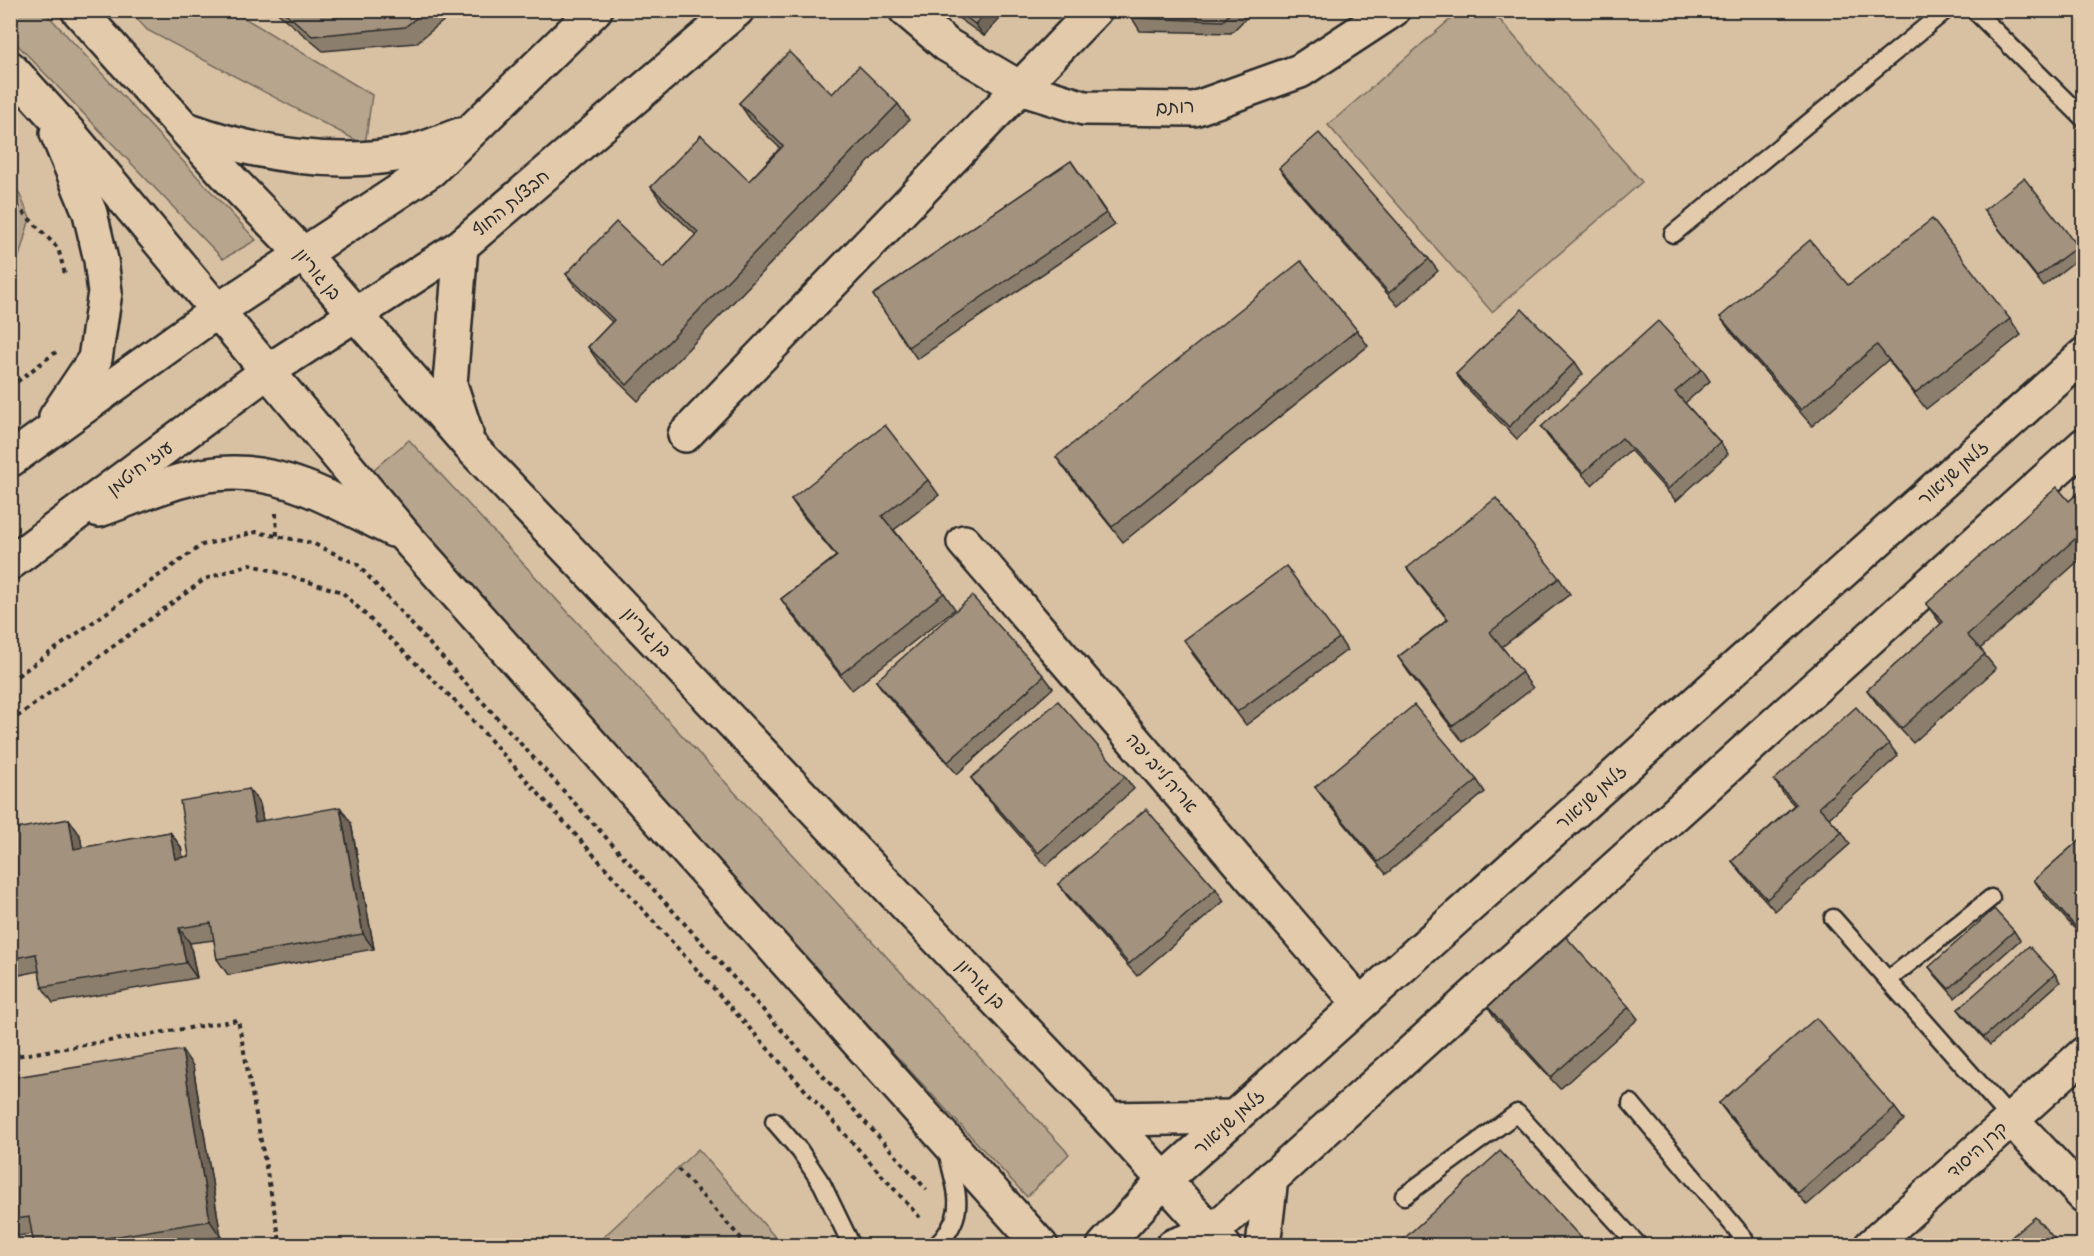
<svg xmlns="http://www.w3.org/2000/svg" width="2094" height="1256" font-family="Itim,'Playpen Sans Hebrew',sans-serif">
	<style>
		.green { fill: #b8a58d; stroke: #72685c; stroke-width: 1.5 }
		.lines { fill: none; stroke-linecap: round; stroke-linejoin: round }
		.lane-casing { stroke: #2b2b2b; stroke-width: 21 }
		.street-casing { stroke: #2b2b2b; stroke-width: 38 }
		.secondary-casing { stroke: #2b2b2b; stroke-width: 38 }
		.path { stroke: #2b2b2b; stroke-width: 4; stroke-dasharray: 4.5 4.5; stroke-linecap: butt }
		.lane { stroke: #e3caab; stroke-width: 16 }
		.street { stroke: #e3caab; stroke-width: 33 }
		.secondary { stroke: #e3caab; stroke-width: 33 }
		.wall { fill: #8b7e6c; stroke: #2b2b2b; stroke-width: 1.5 }
		.shaded-wall { fill: #716658; stroke: #2b2b2b; stroke-width: 1.5 }
		.building { fill: #a2927e; stroke: #2b2b2b; stroke-width: 1.5 }
		.labels { text-anchor: middle; dominant-baseline: central; stroke-width: 4.5; stroke-linejoin: round; paint-order: stroke }
		.street-label { font-size: 18px; fill: #2b2b2b; stroke: #e3caab }
	</style>
	<rect width="100%" height="100%" fill="#d8c0a3"/>
	<filter id="ink" filterUnits="userSpaceOnUse"><feTurbulence type="fractalNoise" baseFrequency=".0167" numOctaves="2"/><feDisplacementMap in="SourceGraphic" scale="12" xChannelSelector="R" yChannelSelector="G"/><feConvolveMatrix kernelMatrix="1 2 1 2 8 2 1 2 1" color-interpolation-filters="sRGB"/></filter>
	<g filter="url(#ink)">
		<g class="green">
			<polygon points="11,10 44,11 256,240 223,259 11,38"/>
			<polygon points="130,11 233,11 372,95 365,145 147,30"/>
			<polygon points="1460,11 1492,11 1642,182 1492,312 1328,125"/>
			<polygon points="11,175 30,218 11,285"/>
			<polygon points="409,440 1069,1154 1027,1197 362,479"/>
			<polygon points="698,1149 782,1245 595,1245"/>
		</g>
		<g class="lines">
			<defs>
				<g id="lane">
					<polyline points="1974,10 2084,119"/>
					<polyline points="1673,234 1946,10"/>
					<polyline points="1833,918 2011,1119"/>
					<polyline points="1888,980 1991,898"/>
					<polyline points="1631,1103 1744,1238 1734,1246"/>
					<polyline points="774,1121 800,1151 822,1184 852,1246"/>
					<polyline points="1404,1196 1517,1113 1639,1246"/>
					<path d="M936,1246C970,1212 955,1191 947,1150"/>
				</g>
				<g id="street">
					<polyline points="906,10 947,45 1020,88 1084,108 1194,109 1300,71 1393,10"/>
					<polyline points="685,435 1095,10"/>
					<polyline points="964,542 1360,1004"/>
					<polyline points="2011,1119 2084,1196"/>
					<polyline points="1871,1246 2084,1054"/>
				</g>
				<g id="secondary">
					<polyline points="78,10 232,181 304,255 470,446 1109,1119 1224,1246"/>
					<polyline points="10,68 70,134 405,536 1041,1246"/>
					<path d="M189,130C259,155 339,168 412,152C428,148 445,140 460,135"/>
					<polyline points="461,246 450,384 466,433"/>
					<polyline points="56,417 95,359 105,292 101,260 90,213 57,133"/>
					<polyline points="10,460 217,311 431,170 595,10"/>
					<path d="M99,510C142,495 189,472 235,473C292,473 344,506 393,530"/>
					<polyline points="10,563 268,371 461,246 737,10"/>
					<polyline points="1109,1119 1235,1117"/>
					<polyline points="1104,1246 1164,1180 2084,355"/>
					<polyline points="1173,1246 1212,1232 2084,445"/>
					<polyline points="1263,1246 1271,1178"/>
				</g>
			</defs>
			<use href="#lane" class="lane-casing"/>
			<use href="#street" class="street-casing"/>
			<use href="#secondary" class="secondary-casing"/>
			<g class="path">
				<polyline points="10,199 58,248 65,274"/>
				<polyline points="10,387 56,352"/>
				<polyline points="276,513 277,536"/>
				<polyline points="10,681 202,545 256,532 312,543 357,564 927,1190"/>
				<polyline points="10,722 205,579 250,564 342,592 458,704 922,1220"/>
				<polyline points="10,1057 238,1020 281,1246"/>
				<polyline points="678,1169 748,1246"/>
			</g>
			<use href="#lane" class="lane"/>
			<use href="#street" class="street"/>
			<use href="#secondary" class="secondary"/>
		</g>
		<g class="wall">
			<polygon points="274,10 457,10 416,43 323,51"/>
			<polygon points="947,10 1008,10 984,36"/>
			<polygon points="1138,10 1254,10 1231,33 1140,31 1132,18"/>
			<polygon points="832,94 898,104 909,120 638,401 599,363 588,347 612,322 577,289 566,274 664,268 696,235 662,203 651,187 749,181 780,148 750,119 739,103"/>
			<polygon points="1071,161 1115,225 917,359 873,295"/>
			<polygon points="1279,168 1429,259 1438,271 1398,306 1288,180"/>
			<polygon points="1984,210 2078,246 2084,254 2043,286"/>
			<polygon points="1848,285 2010,319 2021,335 1926,409 1888,360 1812,426 1731,332 1720,317"/>
			<polygon points="1357,330 1368,346 1123,542 1067,472 1056,457"/>
			<polygon points="1575,362 1583,374 1517,439 1465,386 1456,374"/>
			<polygon points="1702,369 1710,381 1685,403 1720,442 1728,454 1676,501 1630,450 1592,485 1550,439 1541,427"/>
			<polygon points="928,480 939,495 894,530 944,593 955,609 852,690 792,615 781,599 836,556 802,515 791,499"/>
			<polygon points="2084,488 2084,556 1980,649 1996,669 1913,743 1878,705 1867,690 1941,624 1926,604 2069,501"/>
			<polygon points="1407,568 1559,578 1570,594 1502,647 1533,688 1463,742 1409,673 1398,657 1447,619 1418,583"/>
			<polygon points="1339,638 1347,650 1246,725 1192,653"/>
			<polygon points="1044,676 1053,688 957,774 885,693 876,681"/>
			<polygon points="1889,744 1898,756 1829,818 1842,832 1850,844 1775,911 1741,873 1732,861 1794,805 1783,793 1774,780"/>
			<polygon points="1125,777 1134,789 1046,866 980,790 971,778"/>
			<polygon points="1477,780 1485,792 1386,874 1324,799 1315,787"/>
			<polygon points="249,789 260,804 263,821 351,823 374,949 228,975 217,959 214,940 190,943 197,978 53,1003 42,987 39,971 10,977 10,830 80,835 82,848 170,832 181,847 183,857 189,856"/>
			<polygon points="2084,836 2084,939 2045,896 2034,880"/>
			<polygon points="1058,884 1216,889 1224,901 1137,976 1067,896"/>
			<polygon points="2014,931 2020,940 1955,998 1935,975 1929,967"/>
			<polygon points="2055,974 2060,982 1990,1045 1964,1017 1958,1009"/>
			<polygon points="1488,1007 1629,1007 1638,1019 1560,1089 1496,1019"/>
			<polygon points="193,1066 221,1237 168,1245 34,1245 32,1234 10,1237 10,1078"/>
			<polygon points="1719,1103 1895,1108 1904,1120 1807,1205 1728,1115"/>
		</g>
		<g class="shaded-wall">
			<polygon points="988,10 1008,10 984,36 975,24"/>
			<polygon points="249,789 260,804 266,838 255,822"/>
			<polygon points="340,807 351,823 374,949 363,934"/>
			<polygon points="69,819 80,835 85,865 74,849"/>
			<polygon points="170,832 181,847 186,875 175,859"/>
			<polygon points="179,928 190,943 197,978 186,963"/>
			<polygon points="182,1050 193,1066 221,1237 210,1221"/>
		</g>
		<g class="building">
			<polygon points="282,10 426,10 405,27 312,36"/>
			<polygon points="956,10 988,10 975,24"/>
			<polygon points="1138,10 1233,10 1223,21 1132,18"/>
			<polygon points="789,52 832,94 859,66 898,104 627,385 588,347 614,320 566,274 616,222 664,268 698,232 651,187 701,135 749,181 783,146 739,103"/>
			<polygon points="1319,133 1429,259 1389,293 1279,168"/>
			<polygon points="1071,161 1106,213 908,347 873,295"/>
			<polygon points="2024,178 2078,246 2037,277 1984,210"/>
			<polygon points="1932,219 2010,319 1915,393 1877,345 1801,410 1720,317 1810,240 1848,285"/>
			<polygon points="1301,261 1357,330 1112,527 1056,457"/>
			<polygon points="1522,309 1575,362 1509,427 1456,374"/>
			<polygon points="1658,321 1702,369 1675,392 1720,442 1668,489 1622,438 1583,473 1541,427"/>
			<polygon points="885,425 928,480 882,516 944,593 841,674 781,599 837,556 791,499"/>
			<polygon points="2057,487 2069,501 2084,488 2084,531 1967,635 1985,654 1902,728 1867,690 1943,622 1926,604"/>
			<polygon points="1496,498 1559,578 1490,632 1522,672 1452,726 1398,657 1448,619 1407,568"/>
			<polygon points="1286,566 1339,638 1237,712 1184,640"/>
			<polygon points="972,596 1044,676 948,762 876,681"/>
			<polygon points="1058,701 1125,777 1038,853 971,778"/>
			<polygon points="1414,705 1477,780 1378,862 1315,787"/>
			<polygon points="1856,707 1889,744 1819,807 1842,832 1767,899 1732,861 1796,804 1774,780"/>
			<polygon points="249,789 255,822 340,807 363,934 217,959 211,923 179,928 186,963 42,987 36,954 10,959 10,830 69,819 74,849 170,832 175,859 189,856 180,801"/>
			<polygon points="1146,809 1216,889 1129,964 1058,884"/>
			<polygon points="2084,836 2084,931 2081,933 2034,880"/>
			<polygon points="1994,909 2014,931 1949,989 1929,967"/>
			<polygon points="1566,937 1629,1007 1551,1077 1488,1007"/>
			<polygon points="2029,946 2055,974 1984,1037 1958,1009"/>
			<polygon points="1816,1018 1895,1108 1798,1193 1719,1103"/>
			<polygon points="182,1050 210,1221 64,1245 34,1245 29,1217 10,1220 10,1078"/>
			<polygon points="1500,1151 1586,1243 1584,1245 1397,1245"/>
			<polygon points="2035,1217 2060,1245 2002,1245"/>
		</g>
	</g>
	<g class="labels">
		<g class="street-label">
			<text transform="translate(1175 107) rotate(-3)">רותם</text>
			<text transform="translate(511 203) rotate(-40)">חבצלת החוף</text>
			<text transform="translate(318 274) rotate(50)">בן גוריון</text>
			<text transform="translate(140 468) rotate(-37)">עוזי חיטמן</text>
			<text transform="translate(1953 473) rotate(-42)">זלמן שניאור</text>
			<text transform="translate(647 632) rotate(46)">בן גוריון</text>
			<text transform="translate(1162 773) rotate(49)">אריה לייב יפה</text>
			<text transform="translate(1591 797) rotate(-42)">זלמן שניאור</text>
			<text transform="translate(981 984) rotate(46)">בן גוריון</text>
			<text transform="translate(1229 1122) rotate(-42)">זלמן שניאור</text>
			<text transform="translate(1977 1150) rotate(-42)">קרן היסוד</text>
		</g>
	</g>
	<rect width="2094" height="1256" fill="none" stroke="#e3caab" stroke-width="36"/>
	<rect x="18" y="18" width="2058" height="1220" fill="none" stroke="#2b2b2b" stroke-width="2" filter="url(#ink)"/>
</svg>
